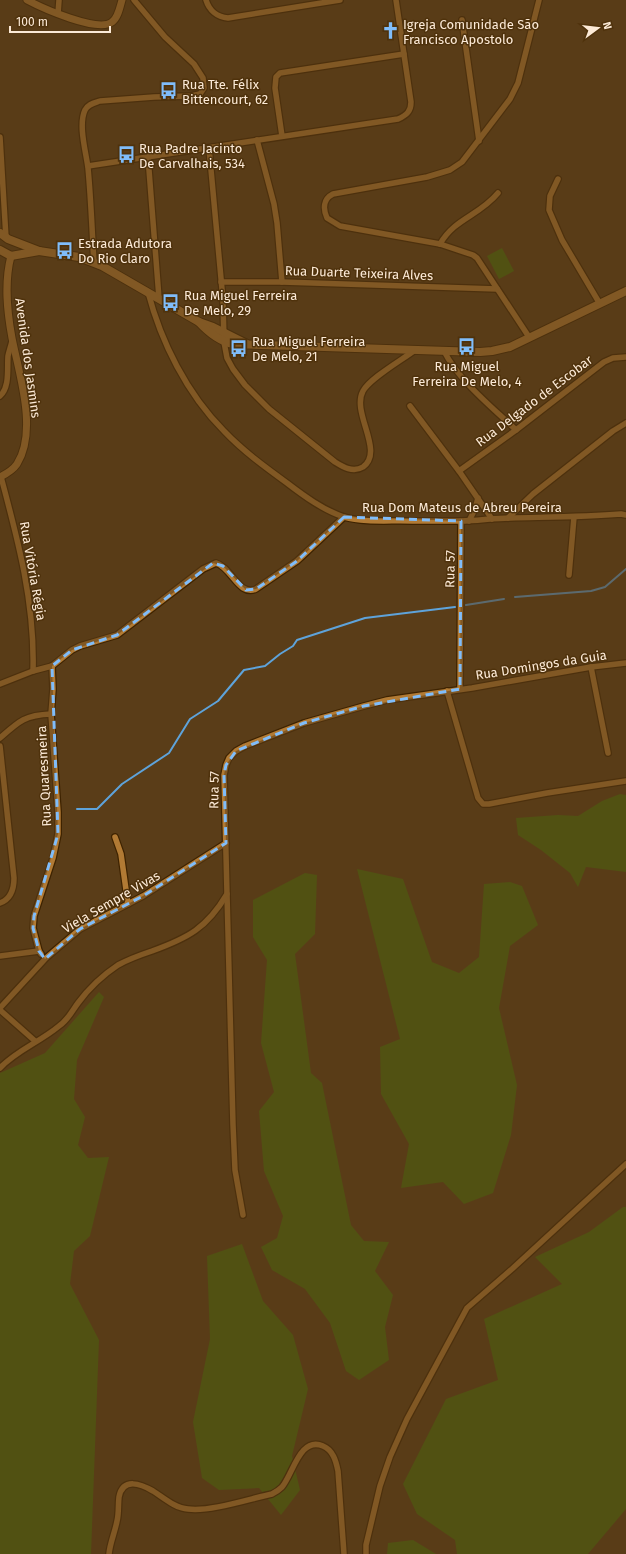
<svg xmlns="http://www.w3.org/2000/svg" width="626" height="1554" font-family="'Fira Sans',sans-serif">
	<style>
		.green { fill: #476b0d }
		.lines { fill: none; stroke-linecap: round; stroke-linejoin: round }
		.stream { stroke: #5ea3da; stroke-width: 2 }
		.minor-casing { stroke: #3e2300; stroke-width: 8 }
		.tertiary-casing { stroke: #3e2300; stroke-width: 9 }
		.secondary-casing { stroke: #3e2300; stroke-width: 10 }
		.minor { stroke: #b17a34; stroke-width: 5.5 }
		.tertiary { stroke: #b17a34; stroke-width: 7 }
		.secondary { stroke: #b17a34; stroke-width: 8 }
		.marked { fill: none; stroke: #80bdfa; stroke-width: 3; stroke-dasharray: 8 5; stroke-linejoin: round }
		.labels { text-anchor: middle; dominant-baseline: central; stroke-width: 3; stroke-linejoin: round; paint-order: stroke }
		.poi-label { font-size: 13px; fill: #fcead7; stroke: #4f320c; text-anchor: start }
		.street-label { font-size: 13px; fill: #fcead7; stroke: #4f320c }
	</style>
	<rect width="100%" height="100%" fill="#5a3d18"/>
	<g class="green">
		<polygon points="502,248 514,271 499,279 487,256"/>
		<polygon points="620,794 626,795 626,872 586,867 578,887 570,873 541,850 518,835 516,818 558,815 578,816 602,801"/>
		<polygon points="357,869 403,879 432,962 459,973 479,957 484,884 510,882 522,886 538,925 510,946 499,1008 517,1085 511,1135 493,1193 464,1204 443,1182 401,1188 409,1144 381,1094 380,1047 400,1039"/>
		<polygon points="305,873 317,875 315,934 295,954 311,1073 322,1083 351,1225 364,1241 389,1242 375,1271 393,1295 385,1327 389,1360 359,1380 346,1371 330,1323 305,1289 272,1270 261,1247 277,1238 283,1216 264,1171 259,1111 274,1092 261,1043 267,960 253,937 253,900"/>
		<polygon points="99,992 104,997 77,1060 74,1099 85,1117 78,1145 88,1158 109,1157 90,1236 74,1251 70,1284 99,1340 91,1554 0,1554 0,1073 45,1053"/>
		<polygon points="623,1207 626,1207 626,1509 588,1554 457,1554 455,1540 417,1514 403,1484 446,1399 498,1380 484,1319 562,1284 535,1257 589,1232"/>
		<polygon points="242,1244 263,1301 293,1335 308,1389 292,1456 300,1490 281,1515 259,1488 219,1490 202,1478 193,1422 210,1339 207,1256"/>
		<polygon points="413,1540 436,1554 387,1554 388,1543"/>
	</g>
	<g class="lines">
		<g class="stream">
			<polyline points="515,597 591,591 605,587 626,569"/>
			<polyline points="466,605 504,599"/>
			<polyline points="77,809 97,809 122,784 169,753 190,719 218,701 244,670 265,666 280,654 293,646 297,640 365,618 455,607"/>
		</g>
		<defs>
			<g id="minor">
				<path d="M206,0C209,10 217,17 228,18L340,0"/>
				<polyline points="58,14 59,0"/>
				<polyline points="462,20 479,141"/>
				<polyline points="282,136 275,88 276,77 280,73 404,54"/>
				<polyline points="0,137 6,238"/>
				<polyline points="257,140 274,204 277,223 282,282"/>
				<path d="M209,148L223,300L224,342L227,358L233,369L245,385L269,409L335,462C343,467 353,473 363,467C385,451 351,413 363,391C370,378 402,360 415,350"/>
				<polyline points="148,157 159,298"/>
				<path d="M88,166L398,119C407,115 411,111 411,102L396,0"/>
				<polyline points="558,179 550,196 549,210 562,240 600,304"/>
				<path d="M440,244C455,218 479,216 498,193"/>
				<path d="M94,263C92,231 91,199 88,168C86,152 78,125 85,110C88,104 94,103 100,101L154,97L191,96L200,94L204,88L203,78L194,64L165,37L134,0"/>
				<polyline points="221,282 282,282 497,289"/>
				<path d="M148,292C161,342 187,394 224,431C243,451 265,467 287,483C304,496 323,510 344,517C365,523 391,520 413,521C429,521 445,521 461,521C477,521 493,518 510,518C547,517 584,517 621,514L626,515"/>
				<path d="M529,337L477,258L473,255L440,244L340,226L327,218C323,209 323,199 333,194L427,177L450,170L462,162L510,99L518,83L539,0"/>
				<path d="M444,351C459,381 492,407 516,430"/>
				<path d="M0,396C10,387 7,369 8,356C9,351 11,346 12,341"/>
				<polyline points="410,406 459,471 492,519"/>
				<polyline points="459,471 516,430 604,362 613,358 626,357"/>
				<path d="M1,477C18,540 35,604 33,671"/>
				<polyline points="508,518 533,494 613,431 626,423"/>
				<polyline points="469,521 475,509 478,498"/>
				<polyline points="569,575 574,517"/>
				<polyline points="591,667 608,753"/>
				<path d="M0,684L33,671L52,666L72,650L80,646L117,635L203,569L216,563C231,567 239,597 256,589L297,561L344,517"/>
				<polyline points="460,689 461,521"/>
				<polyline points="447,691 478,798 483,804 489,804 547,793 626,781"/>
				<path d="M0,738C19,721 25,715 51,714"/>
				<path d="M0,746L14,878C14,889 11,899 0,903"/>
				<polyline points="115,837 121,854 128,904"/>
				<polyline points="227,894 233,1125 235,1170 243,1215"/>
				<polyline points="39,951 33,928 34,916 53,858 58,834 58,812 51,714 53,689 52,666"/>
				<polyline points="0,956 39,951 41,954"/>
				<polyline points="0,1008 46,958 80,929 143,896 226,843"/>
				<polyline points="0,1010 35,1041"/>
				<path d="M0,1068C17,1050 40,1042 59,1026C68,1020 72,1011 78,1003C89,988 103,975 118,965C129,959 140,955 152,951C188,938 207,928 227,894L224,775L226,765L229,758L236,751L245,746L304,723L364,706L387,700L472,688L591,667L626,663"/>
				<path d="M109,1554C110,1543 115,1532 117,1521C119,1513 118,1505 119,1497C123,1477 141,1484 153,1491C164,1498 175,1508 188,1509C210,1512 249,1499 272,1494C276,1492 279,1490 282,1487C293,1474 300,1436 323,1446C333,1450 336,1461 338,1471L344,1554"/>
				<polyline points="366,1554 366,1545 380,1486 390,1457 407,1419 467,1308 512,1269 626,1164"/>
			</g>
			<g id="tertiary">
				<path d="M27,0C42,8 98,33 112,22C118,18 120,7 122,0"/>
				<path d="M0,477C6,474 13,470 17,464C38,431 19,374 12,338C7,311 4,283 11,256"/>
			</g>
			<g id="secondary">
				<polyline points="0,233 8,239 39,251 79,257 102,266 199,322 213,327 247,344"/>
				<polyline points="0,250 11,256 39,251"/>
				<path d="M199,322C209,333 219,341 233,344L480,352L492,351L510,347L626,291"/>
			</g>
		</defs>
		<use href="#minor" class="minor-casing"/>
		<use href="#tertiary" class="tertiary-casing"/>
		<use href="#secondary" class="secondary-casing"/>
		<use href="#minor" class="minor"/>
		<use href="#tertiary" class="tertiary"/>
		<use href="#secondary" class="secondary"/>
	</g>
	<path d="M0 0H626V1554H0ZM344,517L461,521L460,689L364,706L304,723L236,751L226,765L224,775L226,843L143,896L80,929L45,959L39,951L33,928L34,916L58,834L52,666L72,650L117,635L213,563L223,566L246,590L256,589L297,561Z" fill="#5a3d18" fill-opacity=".55" fill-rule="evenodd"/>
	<path class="marked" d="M344,517L461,521L460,689L364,706L304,723L236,751L226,765L224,775L226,843L143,896L80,929L45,959L39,951L33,928L34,916L58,834L52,666L72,650L117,635L213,563L223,566L246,590L256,589L297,561Z"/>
	<defs>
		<symbol id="church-bare" viewBox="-9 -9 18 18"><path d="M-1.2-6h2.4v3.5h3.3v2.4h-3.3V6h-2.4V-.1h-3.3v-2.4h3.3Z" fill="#80bdfa" stroke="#4f320c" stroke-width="2.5" paint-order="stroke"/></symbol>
		<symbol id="bus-bare" viewBox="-9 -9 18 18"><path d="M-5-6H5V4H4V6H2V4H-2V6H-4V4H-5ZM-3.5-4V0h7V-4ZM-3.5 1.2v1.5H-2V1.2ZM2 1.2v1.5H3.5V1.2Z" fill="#80bdfa" stroke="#4f320c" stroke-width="2.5" paint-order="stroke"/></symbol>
	</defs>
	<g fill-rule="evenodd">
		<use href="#church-bare" x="378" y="18" width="25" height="25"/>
		<use href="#bus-bare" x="156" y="78" width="25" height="25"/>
		<use href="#bus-bare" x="114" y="142" width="25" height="25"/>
		<use href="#bus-bare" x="52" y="238" width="25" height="25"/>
		<use href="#bus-bare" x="158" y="290" width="25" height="25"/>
		<use href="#bus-bare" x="454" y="334" width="25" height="25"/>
		<use href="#bus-bare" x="226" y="336" width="25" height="25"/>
	</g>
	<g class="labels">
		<g class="poi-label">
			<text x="403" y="24">Igreja Comunidade São<tspan x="403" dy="15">Francisco Apostolo</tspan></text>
			<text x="182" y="84">Rua Tte. Félix<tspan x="182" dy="15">Bittencourt, 62</tspan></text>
			<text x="139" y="148">Rua Padre Jacinto<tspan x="139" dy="15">De Carvalhais, 534</tspan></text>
			<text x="78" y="243">Estrada Adutora<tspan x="78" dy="15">Do Rio Claro</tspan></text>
			<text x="184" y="295">Rua Miguel Ferreira<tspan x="184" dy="15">De Melo, 29</tspan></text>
			<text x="252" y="341">Rua Miguel Ferreira<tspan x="252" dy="15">De Melo, 21</tspan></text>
			<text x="467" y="366" text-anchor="middle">Rua Miguel<tspan x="467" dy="15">Ferreira De Melo, 4</tspan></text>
		</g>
		<g class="street-label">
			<text transform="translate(359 273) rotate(2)">Rua Duarte Teixeira Alves</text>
			<text transform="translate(28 358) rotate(82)">Avenida dos Jasmins</text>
			<text transform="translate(534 401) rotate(-37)">Rua Delgado de Escobar</text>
			<text x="462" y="507">Rua Dom Mateus de Abreu Pereira</text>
			<text transform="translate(450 569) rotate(-89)">Rua 57</text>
			<text transform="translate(33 571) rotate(80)">Rua Vitória Régia</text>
			<text transform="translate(541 665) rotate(-9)">Rua Domingos da Guia</text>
			<text transform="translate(44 776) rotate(-93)">Rua Quaresmeira</text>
			<text transform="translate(214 790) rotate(-89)">Rua 57</text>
			<text transform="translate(111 902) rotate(-30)">Viela Sempre Vivas</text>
		</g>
	</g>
	<g transform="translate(598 28) rotate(75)" stroke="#4f320c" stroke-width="3" paint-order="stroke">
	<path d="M0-3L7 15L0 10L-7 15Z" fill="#fcead7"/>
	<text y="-6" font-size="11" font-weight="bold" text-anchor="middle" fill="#fcead7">N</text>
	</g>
	<path d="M10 26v6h100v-6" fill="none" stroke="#fcead7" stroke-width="2"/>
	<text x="16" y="26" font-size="12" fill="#fcead7" stroke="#4f320c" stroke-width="3" paint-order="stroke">100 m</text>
</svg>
